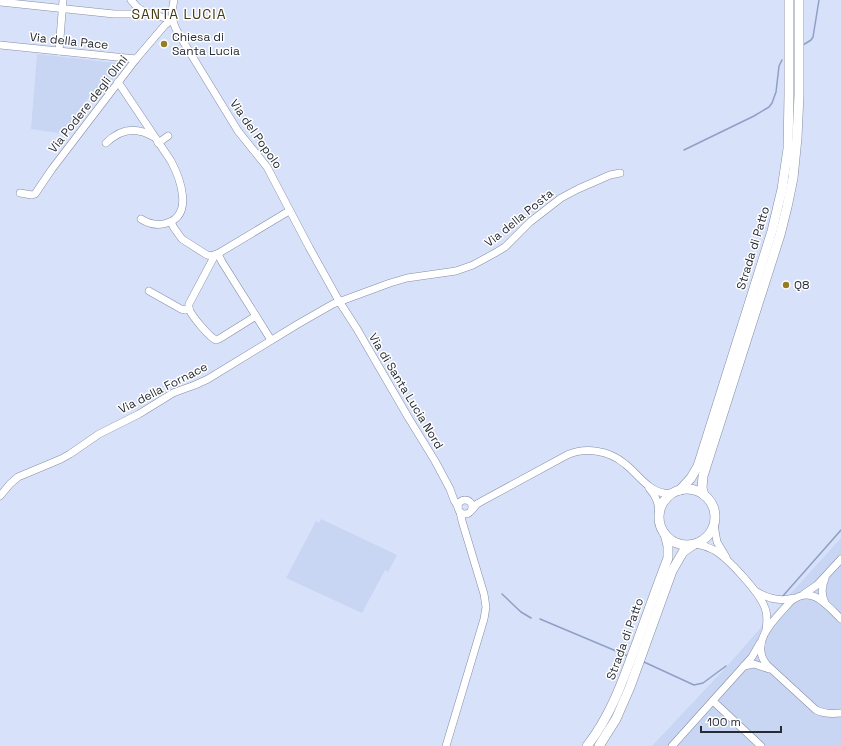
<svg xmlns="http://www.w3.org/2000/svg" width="841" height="746" font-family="'Space Grotesk',sans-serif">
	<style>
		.built { fill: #c8d5f3 }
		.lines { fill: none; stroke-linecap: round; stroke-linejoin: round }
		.stream { stroke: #909fc5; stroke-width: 1.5 }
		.minor-casing { stroke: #858ea4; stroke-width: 8 }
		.major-casing { stroke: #858ea4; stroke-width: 10 }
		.minor { stroke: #fff; stroke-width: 7 }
		.major { stroke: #fff; stroke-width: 9 }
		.poi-dot { fill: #947e25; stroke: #fff; stroke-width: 1.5 }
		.labels { text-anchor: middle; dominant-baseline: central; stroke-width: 3; stroke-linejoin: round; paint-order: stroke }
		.poi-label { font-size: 12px; fill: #272b34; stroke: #fff; text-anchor: start }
		.street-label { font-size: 12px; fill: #272b34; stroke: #fff }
		.quarter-label { font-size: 14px; letter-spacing: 1px; fill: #443910; stroke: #fff }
	</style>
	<rect width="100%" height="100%" fill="#d7e1fa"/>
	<g class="built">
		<polygon points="37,54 125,64 102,93 96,89 82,106 85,109 65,134 31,129"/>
		<polygon points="321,519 397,555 388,572 385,570 362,613 286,578 316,521 319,523"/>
		<polygon points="841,538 841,746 652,746 729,664 792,592"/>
	</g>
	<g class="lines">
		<g class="stream">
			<polyline points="803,45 811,40 813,37 819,0"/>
			<polyline points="684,150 754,116 769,107 772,103 776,92 779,66 782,60"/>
			<polyline points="502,594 521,612 531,618"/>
			<polyline points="782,597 841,530"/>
			<polyline points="540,619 628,656"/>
			<polyline points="644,662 694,685 703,683 726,666"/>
		</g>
		<defs>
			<g id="minor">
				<polyline points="131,0 137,7 146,13"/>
				<path d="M174,0C171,14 171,20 178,33L238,131L267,167L309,247L339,301L357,329L408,417L435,461L450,489L454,500L458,507"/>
				<polyline points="0,2 114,14 131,14 146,13 155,15 172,20"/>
				<polyline points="0,45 136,59"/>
				<polyline points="59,51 63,0"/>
				<path d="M118,82L171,161C180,178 194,215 167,223C158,226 149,224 141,219"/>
				<path d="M106,143C120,129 136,126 154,137"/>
				<polyline points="158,143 168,136"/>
				<polyline points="20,193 32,195 35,194 52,169 136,59 165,25 172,20"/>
				<polyline points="171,222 174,228 182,239 207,255 212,256 219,253 289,211"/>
				<polyline points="218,254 222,262 271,340"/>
				<path d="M215,255L189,304C189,308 188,307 190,311C193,317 209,337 216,340L219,339L256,316"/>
				<polyline points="149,291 181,309 185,310 189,308"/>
				<path d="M649,488C657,497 659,504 659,517"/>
				<polyline points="0,496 10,484 18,477 61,459 70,454 99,434 139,414 173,393 181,390 195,385 208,379 298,324 333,304 390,283 407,278 456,271 473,265 495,253 505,247 530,222 561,198 578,189 610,175 620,173"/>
				<circle cx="465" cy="507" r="7"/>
				<path d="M472,510L477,504L484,500L567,455C585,447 609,450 625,464C637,473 648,491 664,493C667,494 670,493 673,493"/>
				<polyline points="714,525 717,542 726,557"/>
				<path d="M696,544C702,545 708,547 714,550C728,558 760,593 765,608C768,615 767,623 766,630"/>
				<path d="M757,592C769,599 780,602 793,598"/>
				<polyline points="804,594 817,585 841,559"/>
				<path d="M825,603C821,594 821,587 825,579"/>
				<path d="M841,619C826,604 812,585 791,601C776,618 748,642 767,665L816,710C824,714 832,714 841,713"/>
				<polyline points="744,666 754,664 769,669"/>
				<polyline points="713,701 761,746"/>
				<polyline points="446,746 484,619 486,607 484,594 462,521 460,512"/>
				<polyline points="672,746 744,666 752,657 760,643"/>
			</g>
			<g id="major">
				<circle cx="687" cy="517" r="28"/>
				<polyline points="680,490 691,478 698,466 772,231 782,189 788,149 789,95 789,0"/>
				<polyline points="704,495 702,488 703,476 780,235 787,207 793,178 797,138 799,95 799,0"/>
				<path d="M587,746C609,718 621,686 633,653C645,621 656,589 668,558V546L665,534"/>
				<polyline points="599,746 616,719 630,687 672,571 683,552 693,545"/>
			</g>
		</defs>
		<use href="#minor" class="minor-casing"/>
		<use href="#major" class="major-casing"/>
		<use href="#minor" class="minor"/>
		<use href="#major" class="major"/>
	</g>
	<g class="poi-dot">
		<circle cx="164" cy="44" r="4"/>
		<circle cx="786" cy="285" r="4"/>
	</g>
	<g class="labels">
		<g class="poi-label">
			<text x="172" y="37">Chiesa di<tspan x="172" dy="14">Santa Lucia</tspan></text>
			<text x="794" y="285">Q8</text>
		</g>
		<g class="street-label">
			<text transform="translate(69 41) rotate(6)">Via della Pace</text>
			<text transform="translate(88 104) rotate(-52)">Via Podere degli Olmi</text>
			<text transform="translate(256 134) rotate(55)">Via del Popolo</text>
			<text transform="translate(519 218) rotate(-39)">Via della Posta</text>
			<text transform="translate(753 248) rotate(-73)">Strada di Patto</text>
			<text transform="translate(163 388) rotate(-27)">Via della Fornace</text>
			<text transform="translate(406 391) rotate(59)">Via di Santa Lucia Nord</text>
			<text transform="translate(625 639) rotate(-70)">Strada di Patto</text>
		</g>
		<g class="quarter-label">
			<text x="179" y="14">SANTA LUCIA</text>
		</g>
	</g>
	<path d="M701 726v6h80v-6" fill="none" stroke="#272b34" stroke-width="2"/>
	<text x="707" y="726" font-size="12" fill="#272b34" stroke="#ffffff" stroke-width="3" paint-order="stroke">100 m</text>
</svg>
